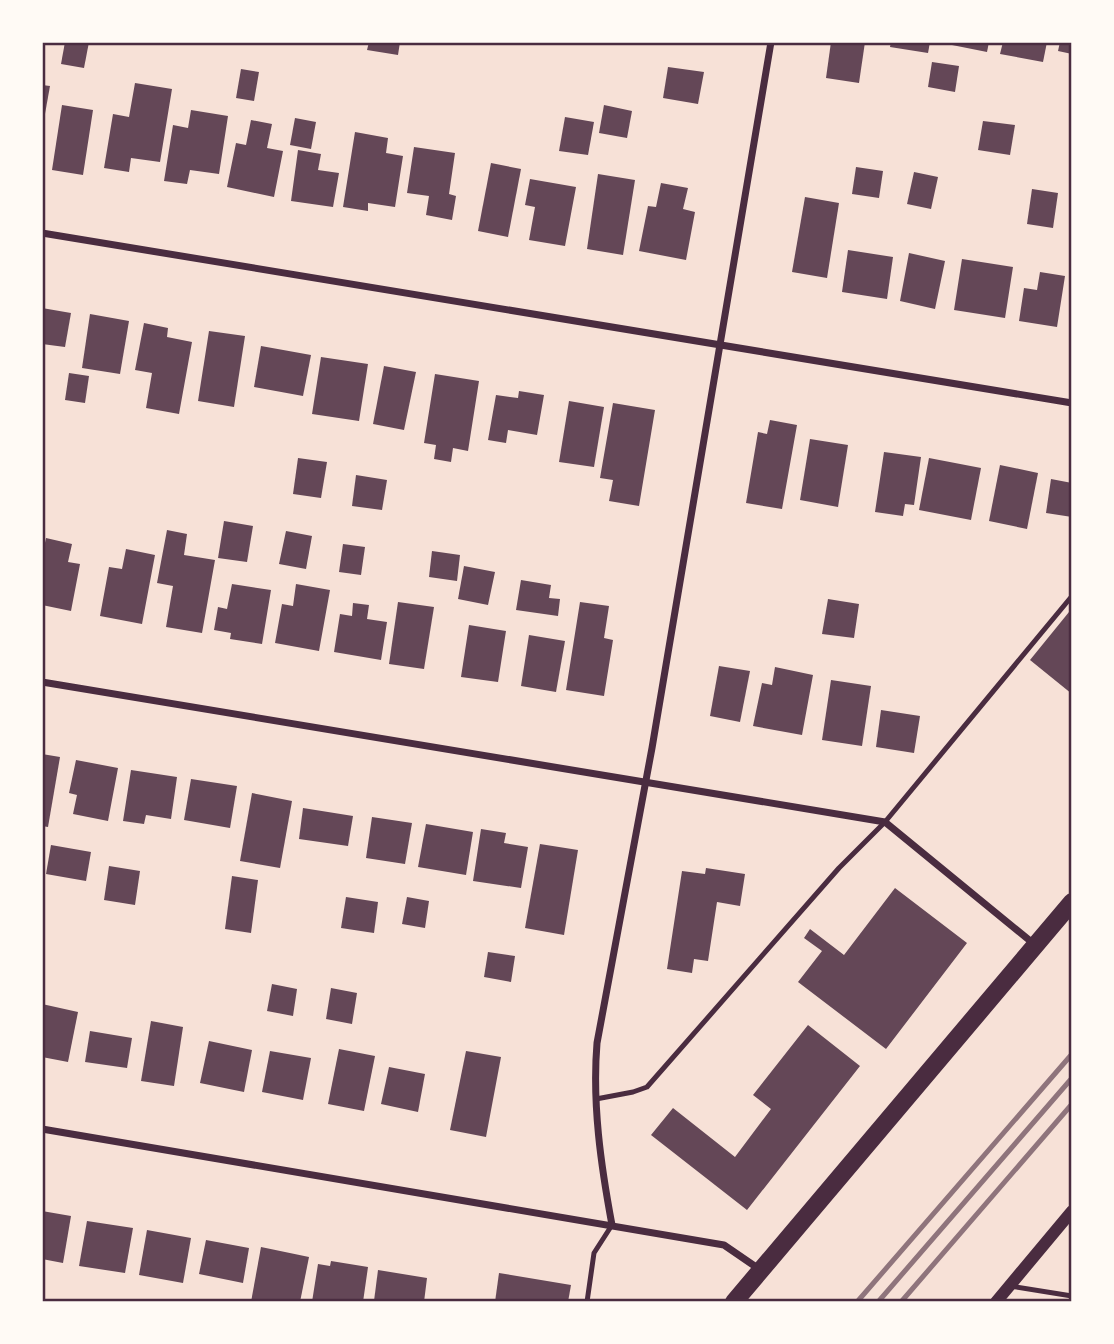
<svg xmlns="http://www.w3.org/2000/svg" width="1114" height="1344" font-family="'Source Sans 3',sans-serif">
	<style>
		.building { fill: #644757 }
		.lines { fill: none; stroke-linecap: round; stroke-linejoin: round }
		.service { stroke: #4a2c40; stroke-width: 5 }
		.minor { stroke: #4a2c40; stroke-width: 7 }
		.tertiary { stroke: #4a2c40; stroke-width: 12 }
		.primary { stroke: #4a2c40; stroke-width: 18 }
		.rail { stroke: #8f747c; stroke-width: 5 }
		.neatline { fill: none; stroke: #4a2c40; stroke-width: 2.5 }
	</style>
	<rect width="100%" height="100%" fill="#f7e1d7"/>
	<g class="building">
		<polygon points="65,42 89,42 84,68 61,64"/>
		<polygon points="369,42 400,42 398,55 367,50"/>
		<polygon points="831,42 865,42 859,83 826,78"/>
		<polygon points="891,42 930,42 928,53 890,47"/>
		<polygon points="952,42 989,42 987,52 952,45"/>
		<polygon points="1003,42 1047,42 1043,62 1000,54"/>
		<polygon points="1060,42 1072,42 1072,54 1058,51"/>
		<polygon points="932,62 959,66 955,92 928,87"/>
		<polygon points="668,67 704,72 698,104 663,98"/>
		<polygon points="241,69 259,72 254,101 236,98"/>
		<polygon points="135,83 172,89 160,162 131,158 129,172 104,168 113,114 129,117"/>
		<polygon points="42,85 50,86 43,125 42,125"/>
		<polygon points="62,105 93,110 83,175 52,170"/>
		<polygon points="604,105 632,111 627,138 599,133"/>
		<polygon points="191,110 228,116 219,174 190,170 187,184 164,181 173,125 188,128"/>
		<polygon points="565,117 594,122 588,155 559,151"/>
		<polygon points="295,118 316,122 311,149 290,145"/>
		<polygon points="251,120 272,124 267,148 283,151 274,197 227,187 236,143 246,145"/>
		<polygon points="983,121 1015,125 1010,155 978,150"/>
		<polygon points="355,132 388,138 386,153 403,156 395,207 368,203 368,211 343,207"/>
		<polygon points="414,147 455,153 449,194 456,196 452,220 426,215 429,196 407,193"/>
		<polygon points="298,150 321,154 318,170 339,173 333,207 291,201"/>
		<polygon points="491,163 521,169 508,237 478,231"/>
		<polygon points="856,167 883,171 879,198 852,194"/>
		<polygon points="914,172 938,177 931,209 907,204"/>
		<polygon points="598,174 635,180 623,255 587,249"/>
		<polygon points="530,179 576,187 565,246 529,240 535,207 525,205"/>
		<polygon points="661,183 688,188 683,209 695,212 686,260 639,251 648,206 656,207"/>
		<polygon points="1032,189 1058,193 1053,228 1027,224"/>
		<polygon points="805,197 839,203 827,278 792,272"/>
		<polygon points="848,250 893,257 887,299 842,292"/>
		<polygon points="909,253 945,261 935,309 900,301"/>
		<polygon points="962,259 1013,267 1005,318 954,310"/>
		<polygon points="1040,272 1065,276 1057,327 1019,321 1024,288 1037,290"/>
		<polygon points="42,308 71,313 65,347 42,344"/>
		<polygon points="90,314 129,321 120,374 82,368"/>
		<polygon points="144,323 168,328 167,337 192,342 179,414 146,408 152,373 135,370"/>
		<polygon points="209,331 245,336 234,407 198,401"/>
		<polygon points="261,346 311,355 303,396 254,387"/>
		<polygon points="321,357 368,364 359,421 312,414"/>
		<polygon points="384,366 416,372 404,430 373,424"/>
		<polygon points="69,373 89,376 85,403 65,400"/>
		<polygon points="435,374 479,381 468,451 453,448 451,462 434,459 436,445 424,443"/>
		<polygon points="519,391 544,395 537,435 508,430 506,443 488,440 496,395 518,398"/>
		<polygon points="569,401 604,407 594,467 559,462"/>
		<polygon points="613,403 655,410 639,506 609,501 613,480 600,478"/>
		<polygon points="770,420 797,425 782,509 746,503 758,432 767,434"/>
		<polygon points="810,439 848,445 838,507 800,500"/>
		<polygon points="884,452 921,457 914,505 905,504 903,516 875,512"/>
		<polygon points="298,458 327,462 321,498 293,494"/>
		<polygon points="929,458 981,468 971,520 919,510"/>
		<polygon points="1000,465 1038,473 1027,529 989,521"/>
		<polygon points="356,475 387,480 382,510 352,506"/>
		<polygon points="1051,479 1072,483 1072,517 1046,513"/>
		<polygon points="224,521 253,526 247,562 218,558"/>
		<polygon points="167,530 187,534 184,555 215,560 202,633 166,627 173,586 157,583"/>
		<polygon points="286,531 312,536 306,569 279,564"/>
		<polygon points="46,538 72,544 68,562 80,564 71,611 42,605 42,557"/>
		<polygon points="343,544 365,547 361,575 339,572"/>
		<polygon points="126,549 155,555 142,624 100,616 109,567 122,569"/>
		<polygon points="432,551 460,555 457,581 429,577"/>
		<polygon points="464,566 495,572 488,605 458,599"/>
		<polygon points="521,580 551,585 549,598 560,599 558,616 516,610"/>
		<polygon points="232,584 271,590 262,644 230,639 231,633 214,630 218,607 227,609"/>
		<polygon points="296,584 330,590 319,651 275,643 282,604 293,606"/>
		<polygon points="828,599 859,604 854,638 822,634"/>
		<polygon points="398,602 434,607 424,669 389,664"/>
		<polygon points="580,602 609,606 604,638 613,640 604,696 566,690"/>
		<polygon points="353,603 369,605 367,619 387,622 381,660 334,652 340,614 352,616"/>
		<polygon points="1069,612 1072,614 1072,694 1030,660"/>
		<polygon points="469,625 506,631 498,682 461,677"/>
		<polygon points="529,635 565,641 556,692 521,686"/>
		<polygon points="719,666 750,671 740,722 710,716"/>
		<polygon points="775,667 813,675 802,735 753,726 762,683 772,685"/>
		<polygon points="831,680 871,686 862,746 822,740"/>
		<polygon points="881,710 920,716 914,753 876,747"/>
		<polygon points="42,754 60,757 48,827 42,826"/>
		<polygon points="76,760 118,768 108,821 73,814 77,795 69,793"/>
		<polygon points="131,770 177,777 171,819 146,815 144,824 123,821"/>
		<polygon points="191,779 237,786 230,828 184,820"/>
		<polygon points="252,793 292,801 280,868 240,861"/>
		<polygon points="303,808 353,816 348,846 299,839"/>
		<polygon points="372,817 412,823 405,864 366,858"/>
		<polygon points="426,824 473,832 466,875 418,867"/>
		<polygon points="481,829 506,833 504,843 528,847 521,888 473,881"/>
		<polygon points="540,844 578,850 564,935 525,928"/>
		<polygon points="51,845 91,852 86,881 46,874"/>
		<polygon points="109,866 140,871 135,905 104,900"/>
		<polygon points="706,868 745,874 740,906 717,902 708,961 694,959 692,973 667,969 682,871 705,874"/>
		<polygon points="232,876 258,880 251,933 225,929"/>
		<polygon points="895,888 967,943 886,1049 798,982 822,951 804,938 810,929 844,955"/>
		<polygon points="346,897 378,902 374,933 341,928"/>
		<polygon points="407,897 429,901 425,928 402,924"/>
		<polygon points="488,952 515,956 511,982 484,977"/>
		<polygon points="272,984 297,989 293,1016 267,1011"/>
		<polygon points="331,988 357,993 352,1024 326,1019"/>
		<polygon points="42,1004 78,1012 68,1062 42,1057"/>
		<polygon points="151,1021 183,1027 174,1086 141,1081"/>
		<polygon points="808,1025 860,1066 747,1210 651,1135 673,1108 735,1157 771,1109 753,1095"/>
		<polygon points="90,1031 132,1038 127,1068 85,1062"/>
		<polygon points="209,1041 252,1050 244,1092 200,1083"/>
		<polygon points="339,1049 375,1056 364,1111 328,1104"/>
		<polygon points="270,1051 311,1058 303,1100 262,1092"/>
		<polygon points="466,1051 501,1057 486,1137 450,1130"/>
		<polygon points="389,1067 425,1074 418,1112 381,1104"/>
		<polygon points="42,1211 71,1216 63,1263 42,1259"/>
		<polygon points="87,1221 133,1228 125,1273 79,1266"/>
		<polygon points="147,1230 191,1238 183,1283 139,1275"/>
		<polygon points="206,1240 249,1248 243,1283 199,1274"/>
		<polygon points="261,1247 309,1257 300,1302 251,1302"/>
		<polygon points="331,1261 368,1267 363,1302 312,1302 318,1264 330,1266"/>
		<polygon points="378,1270 427,1278 424,1302 374,1301"/>
		<polygon points="499,1273 571,1285 568,1302 495,1302"/>
	</g>
	<g class="lines">
		<g class="service">
			<polyline points="596,1099 633,1092 647,1087 839,868 885,822 1072,596"/>
			<polyline points="1010,1286 1072,1296"/>
			<polyline points="587,1302 594,1253 612,1225"/>
		</g>
		<g class="minor">
			<polyline points="42,233 1072,403"/>
			<polyline points="42,682 885,822 1034,944"/>
			<polyline points="42,1129 724,1245 759,1269"/>
			<path d="M612,1225C601,1166 592,1104 597,1043L652,748L771,42"/>
		</g>
		<polyline class="tertiary" points="996,1302 1072,1211"/>
		<polyline class="primary" points="734,1302 1072,902"/>
		<g class="rail">
			<polyline points="857,1302 1072,1054"/>
			<polyline points="878,1302 1072,1078"/>
			<polyline points="901,1302 1072,1104"/>
		</g>
	</g>
	<rect width="1114" height="1344" fill="none" stroke="#fffaf5" stroke-width="88"/>
	<rect x="44" y="44" width="1026" height="1256" class="neatline"/>
</svg>
